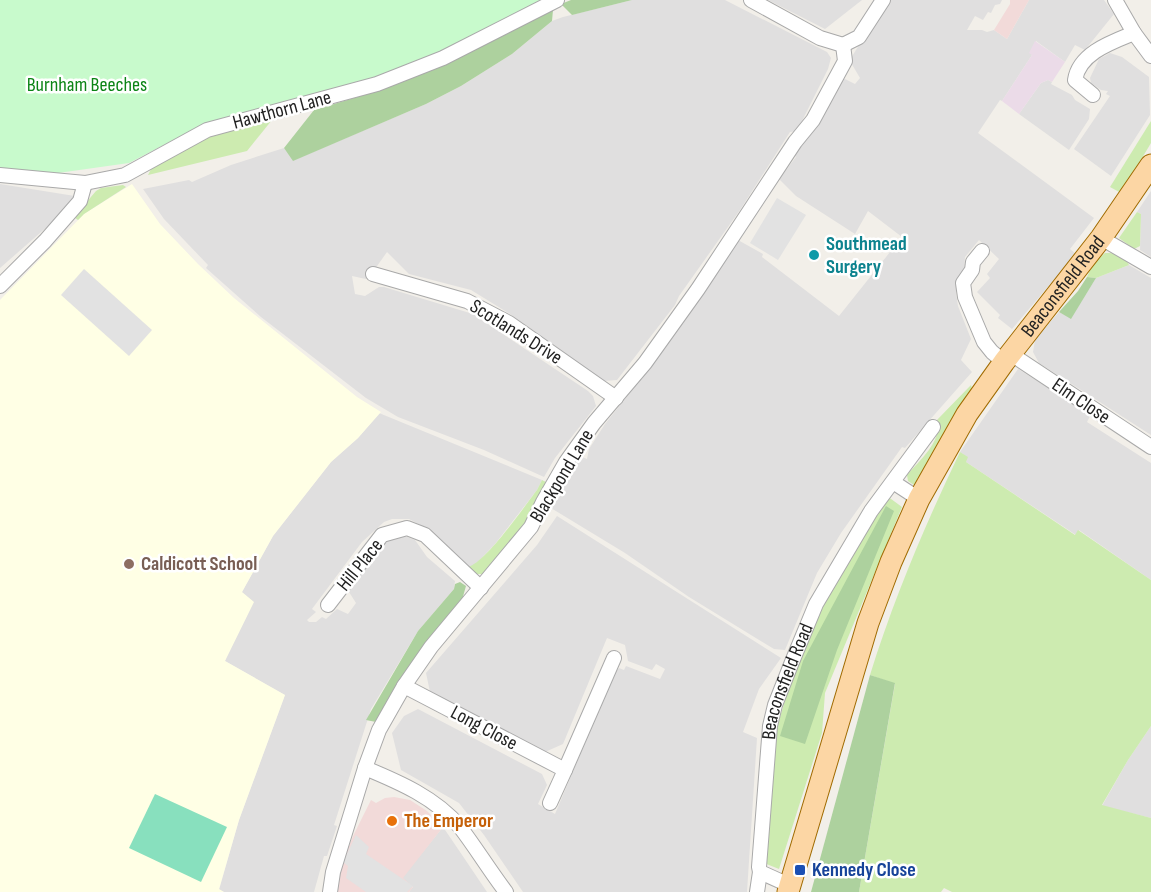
<svg xmlns="http://www.w3.org/2000/svg" width="1151" height="892" font-family="'Sofia Sans Condensed',sans-serif">
	<style>
		.residential { fill: #e0dfdf }
		.commercial { fill: #f2dad9 }
		.industrial { fill: #ebdbe8 }
		.education { fill: #ffffe5 }
		.grass { fill: #cdebb0 }
		.forest { fill: #add19e }
		.park { fill: #c8facc }
		.pitch { fill: #88e0be }
		.parking { fill: #e2e2e2 }
		.lines { fill: none; stroke-linecap: round; stroke-linejoin: round }
		.minor-casing { stroke: #a9a9a9; stroke-width: 16 }
		.primary-casing { stroke: #a06b00; stroke-width: 23 }
		.minor { stroke: #fff; stroke-width: 14 }
		.primary { stroke: #fcd6a4; stroke-width: 21 }
		.culture-dot { fill: #0f9aa8; stroke: #fff; stroke-width: 2 }
		.education-dot { fill: #8d6e63; stroke: #fff; stroke-width: 2 }
		.food-dot { fill: #e8710a; stroke: #fff; stroke-width: 2 }
		.transit-dot { fill: #1a4fb4; stroke: #fff; stroke-width: 2 }
		.labels { text-anchor: middle; dominant-baseline: central; stroke-width: 5; stroke-linejoin: round; paint-order: stroke }
		.park-label { font-size: 20px; fill: #0c8416; stroke: #fff }
		.street-label { font-size: 20px; fill: #222; stroke: #fff }
		.culture-label { font-size: 20px; font-weight: bold; fill: #0d838f; stroke: #fff; text-anchor: start }
		.education-label { font-size: 20px; font-weight: bold; fill: #785e54; stroke: #fff; text-anchor: start }
		.food-label { font-size: 20px; font-weight: bold; fill: #c56008; stroke: #fff; text-anchor: start }
		.transit-label { font-size: 20px; font-weight: bold; fill: #164399; stroke: #fff; text-anchor: start }
	</style>
	<rect width="100%" height="100%" fill="#f2efe9"/>
	<g class="residential">
		<polygon points="632,0 725,0 827,52 831,58 828,69 797,131 790,132 740,210 679,296 675,305 617,380 604,381 510,314 471,290 409,274 387,252 370,276 367,276 366,279 352,276 355,294 365,296 379,287 384,287 473,314 588,391 593,396 596,406 555,458 544,477 484,450 398,417 366,398 261,317 206,268 208,265 164,219 143,189 189,180 192,182 231,165 284,148 294,160 426,104 461,86 512,54 552,21 563,17"/>
		<polygon points="768,0 862,0 825,29"/>
		<polygon points="887,0 1002,0 1000,4 995,5 991,13 988,12 983,20 975,16 967,30 982,30 987,32 994,30 1007,39 1029,0 1104,0 1114,14 1085,50 1075,45 1065,62 1036,41 1032,55 1002,101 1000,100 978,133 1094,218 1070,249 1076,254 1012,329 998,318 1000,315 977,292 990,278 987,274 999,259 979,240 965,257 964,271 958,282 956,293 958,306 971,339 961,360 972,372 905,448 902,447 841,533 817,573 785,650 774,649 689,597 625,553 546,505 580,456 587,459 589,449 605,424 652,365 738,240 763,254 762,257 839,316 902,237 868,211 855,234 796,196 779,179 796,157 794,155 843,78 855,84 860,78 850,61 851,58"/>
		<polygon points="1110,53 1122,57 1149,77 1150,115 1111,176 1074,149 1110,96 1106,94 1108,91 1101,90 1091,83 1090,78 1099,59"/>
		<polygon points="1048,80 1052,82 1051,84 1072,95 1075,100 1090,109 1089,119 1069,150 1019,114 1041,83"/>
		<polygon points="0,184 81,197 0,268"/>
		<polygon points="1151,191 1151,257 1140,250 1141,214 1137,212"/>
		<polygon points="1129,265 1151,278 1151,435 1039,363 1033,352 1035,340 1059,312 1071,318 1096,278"/>
		<polygon points="1018,369 1091,414 1087,422 1151,463 1151,580 1079,530 1076,535 966,462 967,457 960,452"/>
		<polygon points="379,413 542,480 537,490 495,544 474,566 468,567 426,528 409,519 392,519 384,522 362,542 312,609 316,612 307,620 309,622 316,622 322,617 326,619 337,609 348,614 356,603 349,592 350,589 386,542 391,538 405,536 415,540 427,557 455,581 454,589 418,631 371,709 334,825 337,826 327,856 324,856 314,892 224,892 219,890 239,820 285,695 225,661 242,592 273,536 331,462 358,438"/>
		<polygon points="557,516 781,658 759,689 743,732 757,738 747,892 523,892 484,835 459,803 401,770 392,733 404,716 418,709 542,774 547,785 538,804 555,814 614,674 619,668 624,670 626,666 660,679 665,669 656,664 652,670 628,661 625,645 607,638 563,744 545,752 430,692 426,673 537,545"/>
		<polygon points="1151,726 1151,818 1102,806 1128,760"/>
		<polygon points="443,827 458,849 487,892 409,892 413,887 402,878"/>
	</g>
	<g class="commercial">
		<polygon points="1010,0 1029,0 1007,39 994,30 1010,4"/>
		<polygon points="394,797 410,800 427,811 443,827 403,878 413,887 409,892 333,892 335,880 354,834 371,800 376,803 385,798"/>
	</g>
	<polygon class="industrial" points="1035,41 1065,62 1052,82 1048,80 1041,83 1019,114 1002,101 1032,55 1029,53"/>
	<polygon class="education" points="132,184 160,224 198,264 234,298 357,397 381,412 358,438 331,462 273,536 242,592 254,602 225,661 285,695 239,820 219,889 224,892 0,892 0,300 84,214"/>
	<g class="grass">
		<polygon points="272,120 247,151 148,175 152,167 203,138"/>
		<polygon points="1151,121 1151,143 1121,193 1110,187"/>
		<polygon points="123,185 126,187 84,214 78,220 74,217 96,191 101,188"/>
		<polygon points="1137,212 1141,214 1140,246 1134,249 1119,238"/>
		<path d="M1105,253C1115,253 1124,254 1129,265L1096,278L1087,277L1093,263Z"/>
		<path d="M971,385L973,392L921,481L914,485L908,481L907,475C919,461 943,441 937,420Z"/>
		<path d="M960,452L968,457L966,462L1075,535L1078,530L1151,580V726L1128,760L1102,805L1151,818V892H952L944,888L941,892H859L895,684L870,675C894,598 925,525 960,452Z"/>
		<path d="M542,480L548,483C536,517 507,546 484,574H475L468,567C486,562 524,507 537,490Z"/>
		<polygon points="887,496 902,507 825,693 822,733 779,869 764,863 775,734 797,660 841,570"/>
	</g>
	<g class="forest">
		<polygon points="571,0 632,0 572,15 561,4"/>
		<polygon points="553,10 552,21 512,54 461,86 426,104 293,161 284,148 314,110 374,92 424,72"/>
		<polygon points="1087,277 1096,278 1071,319 1059,312 1078,291"/>
		<polygon points="886,506 894,511 837,650 805,744 780,736 803,661"/>
		<polygon points="460,582 466,586 462,600 376,722 366,720 418,631 454,589 455,584"/>
		<polygon points="870,675 895,683 859,892 811,892"/>
	</g>
	<polygon class="park" points="0,0 546,0 419,63 356,86 200,126 129,163 58,173 0,169"/>
	<polygon class="pitch" points="155,794 227,827 201,882 129,848"/>
	<g class="parking">
		<polygon points="777,198 806,215 778,260 750,243"/>
		<polygon points="84,269 152,330 129,356 61,295"/>
		<polygon points="356,835 369,847 366,854 413,886 407,892 366,892 346,878 348,866 343,862"/>
	</g>
	<g class="lines">
		<defs>
			<g id="minor">
				<polyline points="751,0 820,38 843,45"/>
				<polyline points="1115,0 1134,33 1151,56"/>
				<polyline points="843,45 859,37 883,0"/>
				<path d="M1093,95L1075,80C1079,53 1112,42 1134,33"/>
				<polyline points="0,175 85,183 125,175 207,130 377,84 443,58 557,0"/>
				<polyline points="1101,238 1151,267"/>
				<polyline points="982,251 973,262 972,270 963,283 965,297 984,342 992,352 1004,362"/>
				<polyline points="373,274 467,301 509,323 616,398"/>
				<polyline points="0,286 45,241 80,201 85,183"/>
				<polyline points="1011,354 1151,447"/>
				<polyline points="893,482 919,499"/>
				<polyline points="328,605 382,535 407,528 425,535 481,588"/>
				<polyline points="404,686 565,770 550,803"/>
				<path d="M365,768C399,782 436,798 460,827C476,848 490,871 506,892"/>
				<polyline points="565,770 614,658"/>
				<path id="s1" d="M791,886L760,872L759,867L770,726L775,705L792,662L816,604L871,511L933,427"/>
				<polyline points="330,892 333,872 365,768 379,730 404,686 431,647 531,527 543,502 566,462 594,423 645,363 698,289 795,142 813,120 845,61 843,45"/>
				<polyline points="757,892 760,872"/>
			</g>
			<g id="primary">
				<path id="s2" d="M788,892L868,623L891,562L919,499L967,414L1004,362L1101,238L1151,165"/>
			</g>
		</defs>
		<use href="#minor" class="minor-casing"/>
		<use href="#primary" class="primary-casing"/>
		<use href="#minor" class="minor"/>
		<use href="#primary" class="primary"/>
	</g>
	<circle class="culture-dot" cx="814" cy="255" r="6"/>
	<circle class="education-dot" cx="129" cy="564" r="6"/>
	<circle class="food-dot" cx="392" cy="821" r="6"/>
	<rect class="transit-dot" x="794" y="864" width="12" height="12" rx="3"/>
	<g class="labels">
		<g class="park-label">
			<text x="87" y="85">Burnham Beeches</text>
		</g>
		<g class="street-label">
			<text transform="translate(282 110) rotate(-15)">Hawthorn Lane</text>
			<text stroke="none"><textPath href="#s2" startOffset="672">Beaconsfield Road</textPath></text>
			<text transform="translate(516 332) rotate(32)">Scotlands Drive</text>
			<text transform="translate(1081 401) rotate(34)">Elm Close</text>
			<text transform="translate(562 476) rotate(-59)">Blackpond Lane</text>
			<text transform="translate(360 565) rotate(-51)">Hill Place</text>
			<text stroke="none"><textPath href="#s1" startOffset="228">Beaconsfield Road</textPath></text>
			<text transform="translate(484 728) rotate(28)">Long Close</text>
		</g>
		<g class="culture-label">
			<text x="826" y="244">Southmead<tspan x="826" dy="23">Surgery</tspan></text>
		</g>
		<g class="education-label">
			<text x="141" y="564">Caldicott School</text>
		</g>
		<g class="food-label">
			<text x="404" y="821">The Emperor</text>
		</g>
		<g class="transit-label">
			<text x="812" y="870">Kennedy Close</text>
		</g>
	</g>
</svg>
